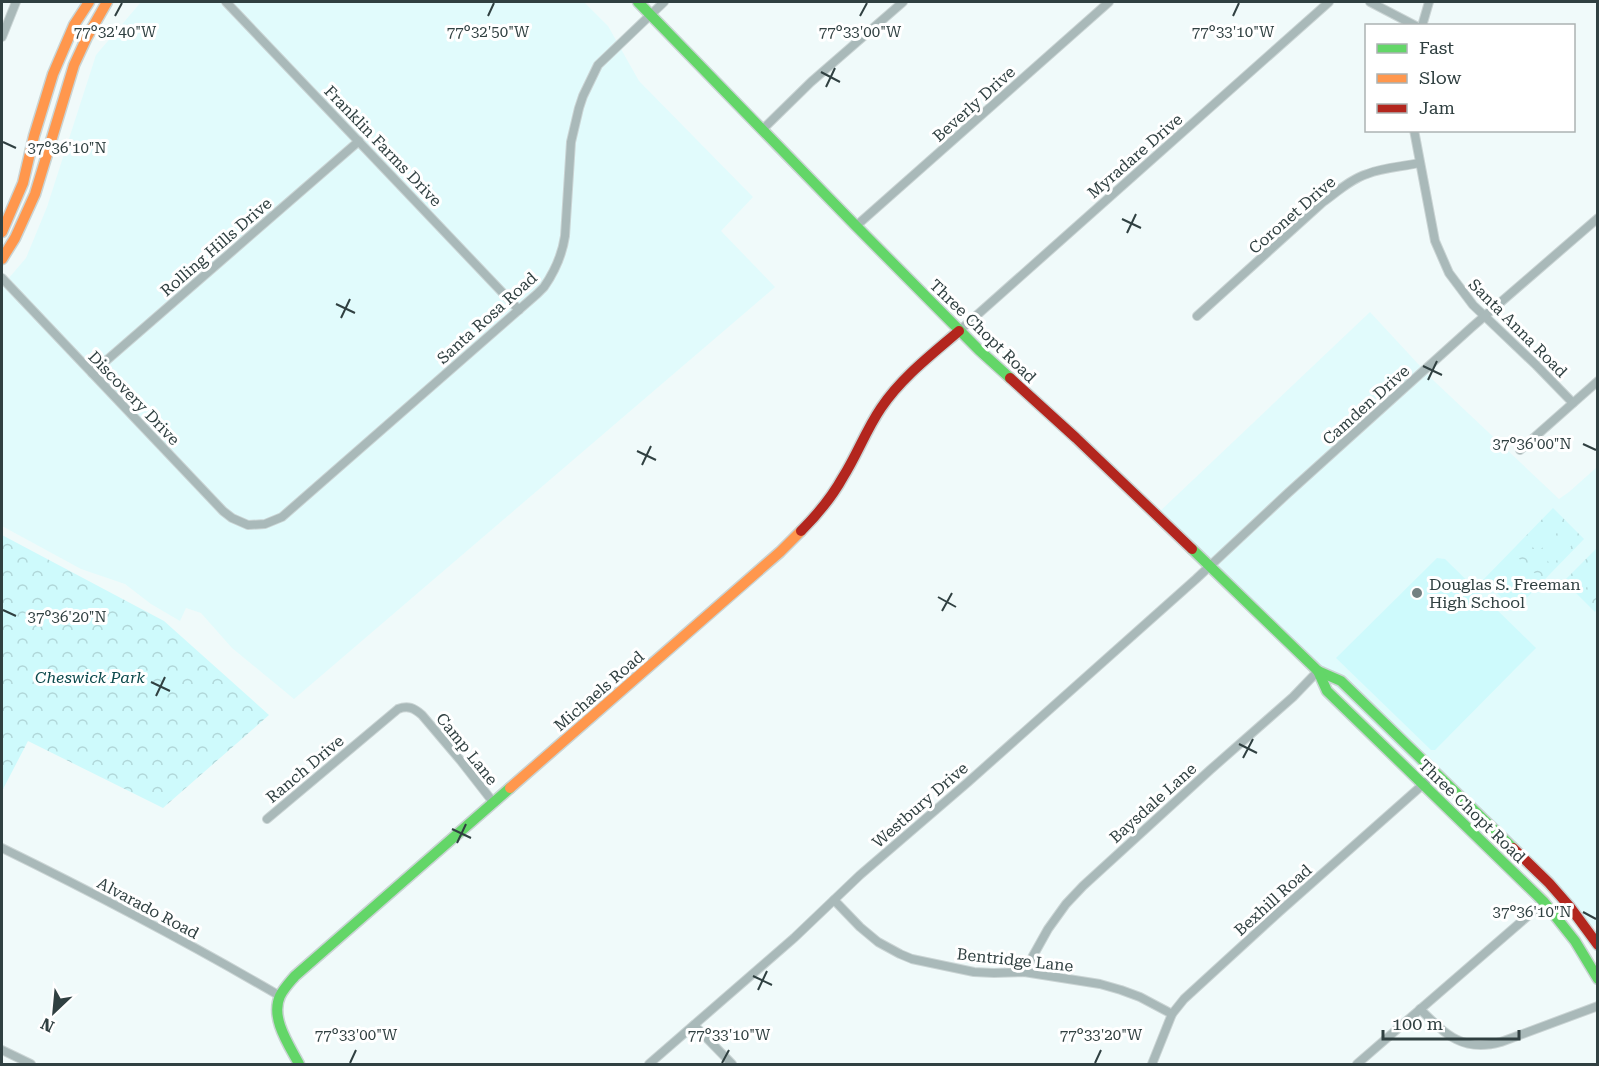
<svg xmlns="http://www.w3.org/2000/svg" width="1599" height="1066" font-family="'Roboto Serif',serif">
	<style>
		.built { fill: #e1fbfc }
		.park { fill: url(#park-crowns) }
		.pitch { fill: #cefafc }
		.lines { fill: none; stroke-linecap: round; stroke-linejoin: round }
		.street-casing { stroke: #cad4d4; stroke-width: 10 }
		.fast-casing { stroke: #cad4d4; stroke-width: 13 }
		.slow-casing { stroke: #cad4d4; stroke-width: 13 }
		.jam-casing { stroke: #cad4d4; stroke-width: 13 }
		.street { stroke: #a9b9b9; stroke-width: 8 }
		.fast { stroke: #63d668; stroke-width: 10 }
		.slow { stroke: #ff974d; stroke-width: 10 }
		.jam { stroke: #b3261e; stroke-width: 10 }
		.ticks { fill: none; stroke: #304041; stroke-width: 2 }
		.poi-dot { fill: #738182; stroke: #fff; stroke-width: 2 }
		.labels { text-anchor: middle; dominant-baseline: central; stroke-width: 6; stroke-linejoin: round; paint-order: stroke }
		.street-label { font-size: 16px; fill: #304041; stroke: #fff }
		.poi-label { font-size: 16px; fill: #304041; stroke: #fff; text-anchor: start }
		.park-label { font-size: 16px; font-style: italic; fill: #0b494c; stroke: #fff }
		.ticks-label { font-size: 15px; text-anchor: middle; fill: #304041; stroke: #fff; stroke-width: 6; stroke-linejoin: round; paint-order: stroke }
	</style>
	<defs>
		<pattern id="park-crowns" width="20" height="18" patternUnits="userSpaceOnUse" patternTransform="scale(1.5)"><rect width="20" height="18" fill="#cefafc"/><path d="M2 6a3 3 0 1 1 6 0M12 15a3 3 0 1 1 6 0" fill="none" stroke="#b1d7d9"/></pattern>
	</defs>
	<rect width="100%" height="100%" fill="#f0fafa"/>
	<g class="built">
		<polygon points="141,2 584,2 608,26 639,81 753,197 721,231 775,287 294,699 232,648 201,613 186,608 180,621 151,604 125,584 81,569 2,526 2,286 26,258 47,207 96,55"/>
		<polygon points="1370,312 1433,380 1559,499 1569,492 1597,467 1598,922 1584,936 1560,904 1542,885 1156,515"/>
	</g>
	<g class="park">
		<polygon points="1553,508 1584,539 1515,610 1483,580"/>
		<polygon points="2,535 164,621 269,715 163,808 28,741 2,791"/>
		<polygon points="1597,548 1597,609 1595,612 1564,581"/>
	</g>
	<g class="pitch">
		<polygon points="1550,518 1561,529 1538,552 1527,542"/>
		<polygon points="1564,531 1575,542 1552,565 1541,555"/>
		<polygon points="1515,555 1526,565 1504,588 1493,578"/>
		<polygon points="1595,556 1597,558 1597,576 1584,590 1573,580"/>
		<polygon points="1437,558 1445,559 1536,648 1435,750 1431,750 1336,658"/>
		<polygon points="1529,568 1540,578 1518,602 1507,591"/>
	</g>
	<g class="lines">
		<defs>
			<g id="street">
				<polyline points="226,2 519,310"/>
				<polyline points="1370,2 1416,26"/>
				<polyline points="1422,26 1429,2"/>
				<polyline points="2,37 16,2"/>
				<polyline points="762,130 811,82 903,2"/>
				<polyline points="1414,130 1435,241 1449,273 1473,305 1536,365 1573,403"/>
				<polyline points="856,226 1109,2"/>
				<path d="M2,278L223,511L232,518L248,525L265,524L282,517L537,294L544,287C555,271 562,256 565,236L571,142L579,108L583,96L598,65L664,2"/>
				<path d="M1197,316L1323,202C1337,192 1351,179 1367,174C1384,167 1402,167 1419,163"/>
				<polyline points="959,331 1329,2"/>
				<polyline points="92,373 359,141"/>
				<polyline points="1520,450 1598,381"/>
				<path d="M267,819L398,709C408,705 414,708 422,715L461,761L493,802"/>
				<path d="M2,848C96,894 189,943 280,996"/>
				<polyline points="834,900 860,927 878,942 900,954 912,959 974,972 994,973 1024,972 1100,984 1121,990 1140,997 1172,1014"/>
				<polyline points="1024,972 1048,929 1066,904 1083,886 1210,770 1293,697 1318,671"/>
				<path d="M1420,1009C1445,1034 1463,1053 1501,1042L1598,1006"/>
				<polyline points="694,1025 732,1064"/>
				<polyline points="2,1050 31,1064"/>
				<polyline points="649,1064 794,938 860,875 967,783 1196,579 1288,493 1472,327 1598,218"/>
				<polyline points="1152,1064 1172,1014 1184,999 1279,912 1436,773"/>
				<polyline points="1357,1064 1544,902"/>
			</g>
			<g id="fast">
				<polyline points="638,2 856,226 979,350 1010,378"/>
				<polyline points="1192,549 1318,671 1341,681 1513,848"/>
				<polyline points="1318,671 1327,691 1544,902 1575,941 1598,979"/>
				<path d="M299,1064C289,1045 270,1018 280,996C284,988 290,982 295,976L510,788"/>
			</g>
			<g id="slow">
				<polyline points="2,232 23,183 34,136 53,74 74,25 89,2"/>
				<polyline points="2,259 15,238 35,194 74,65 87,37 107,2"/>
				<polyline points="510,788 780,552 801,531"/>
			</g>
			<g id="jam">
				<polyline points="1010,378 1076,438 1192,549"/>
				<path d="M801,531C817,515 832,497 843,477C857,455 866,430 881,408C901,378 931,355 959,331"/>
				<polyline points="1513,848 1549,883 1570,907 1598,945"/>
			</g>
		</defs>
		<use href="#street" class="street-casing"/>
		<use href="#fast" class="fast-casing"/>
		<use href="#slow" class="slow-casing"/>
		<use href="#jam" class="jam-casing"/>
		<use href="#street" class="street"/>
		<use href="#fast" class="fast"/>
		<use href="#slow" class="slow"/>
		<use href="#jam" class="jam"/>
	</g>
	<path class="ticks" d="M115,16L122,3M488,16L494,3M860,16L867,3M1233,16L1239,3M821,72L840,82M826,87L835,68M3,142L16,148M1122,219L1141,228M1127,233L1136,214M336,304L355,313M341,318L350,299M1423,366L1442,375M1428,380L1437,361M1583,444L1596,450M637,451L656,460M642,465L651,446M938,597L956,607M3,610L16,616M942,611L952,593M151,682L170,691M156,696L165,677M1239,744L1257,753M1243,758L1253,739M452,829L471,838M457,843L466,824M1583,912L1596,919M753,976L772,985M758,990L767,971M350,1063L356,1050M722,1063L729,1050M1095,1063L1101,1050"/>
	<circle class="poi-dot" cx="1417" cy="593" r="6"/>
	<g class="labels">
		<g class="street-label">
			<text transform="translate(974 104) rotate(-42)">Beverly Drive</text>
			<text transform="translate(383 146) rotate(46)">Franklin Farms Drive</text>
			<text transform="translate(1135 156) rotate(-41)">Myradare Drive</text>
			<text transform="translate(1292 215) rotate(-41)">Coronet Drive</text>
			<text transform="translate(216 247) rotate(-41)">Rolling Hills Drive</text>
			<text transform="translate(487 318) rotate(-42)">Santa Rosa Road</text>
			<text transform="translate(1518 328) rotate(45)">Santa Anna Road</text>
			<text transform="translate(983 331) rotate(44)">Three Chopt Road</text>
			<text transform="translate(134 398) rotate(46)">Discovery Drive</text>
			<text transform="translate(1366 405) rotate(-42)">Camden Drive</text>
			<text transform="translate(599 691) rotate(-41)">Michaels Road</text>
			<text transform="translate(467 749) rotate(51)">Camp Lane</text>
			<text transform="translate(305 769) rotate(-40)">Ranch Drive</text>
			<text transform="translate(1153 803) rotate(-42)">Baysdale Lane</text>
			<text transform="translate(920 805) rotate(-41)">Westbury Drive</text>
			<text transform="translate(1472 811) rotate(44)">Three Chopt Road</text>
			<text transform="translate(1273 900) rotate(-42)">Bexhill Road</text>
			<text transform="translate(148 908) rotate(28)">Alvarado Road</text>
			<text transform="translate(1015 960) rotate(6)">Bentridge Lane</text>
		</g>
		<g class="poi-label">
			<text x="1429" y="584">Douglas S. Freeman<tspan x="1429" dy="18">High School</tspan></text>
		</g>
		<g class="park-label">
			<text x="90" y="677">Cheswick Park</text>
		</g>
	</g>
	<g class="ticks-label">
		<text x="115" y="37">77°32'40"W</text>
		<text x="488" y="37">77°32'50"W</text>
		<text x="860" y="37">77°33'00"W</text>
		<text x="1233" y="37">77°33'10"W</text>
		<text x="67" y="153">37°36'10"N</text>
		<text x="1532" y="449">37°36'00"N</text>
		<text x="67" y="622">37°36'20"N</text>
		<text x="1532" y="917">37°36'10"N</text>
		<text x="356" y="1040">77°33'00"W</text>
		<text x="729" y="1040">77°33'10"W</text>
		<text x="1101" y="1040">77°33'20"W</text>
	</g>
	<rect width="1599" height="1066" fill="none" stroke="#304041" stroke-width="6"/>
	<rect x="1365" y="24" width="210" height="108" fill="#ffffff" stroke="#acb3b3" stroke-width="1.5"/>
	<rect x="1377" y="44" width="30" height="9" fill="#63d668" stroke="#acb3b3" stroke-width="1.5"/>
	<text x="1419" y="54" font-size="18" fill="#304041">Fast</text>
	<rect x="1377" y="74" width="30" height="9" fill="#ff974d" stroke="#acb3b3" stroke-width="1.5"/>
	<text x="1419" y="84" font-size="18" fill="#304041">Slow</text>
	<rect x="1377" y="104" width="30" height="9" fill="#b3261e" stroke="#acb3b3" stroke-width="1.5"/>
	<text x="1419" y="114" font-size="18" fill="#304041">Jam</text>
	<g transform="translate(54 1012) rotate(206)" stroke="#ffffff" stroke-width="4.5" paint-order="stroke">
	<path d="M0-4.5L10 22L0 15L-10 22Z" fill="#304041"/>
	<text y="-9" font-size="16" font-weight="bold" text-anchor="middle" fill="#304041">N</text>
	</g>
	<path d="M1383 1030v9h136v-9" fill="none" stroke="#304041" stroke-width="3"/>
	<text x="1392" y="1030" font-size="18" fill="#304041" stroke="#ffffff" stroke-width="4.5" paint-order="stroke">100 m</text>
</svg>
